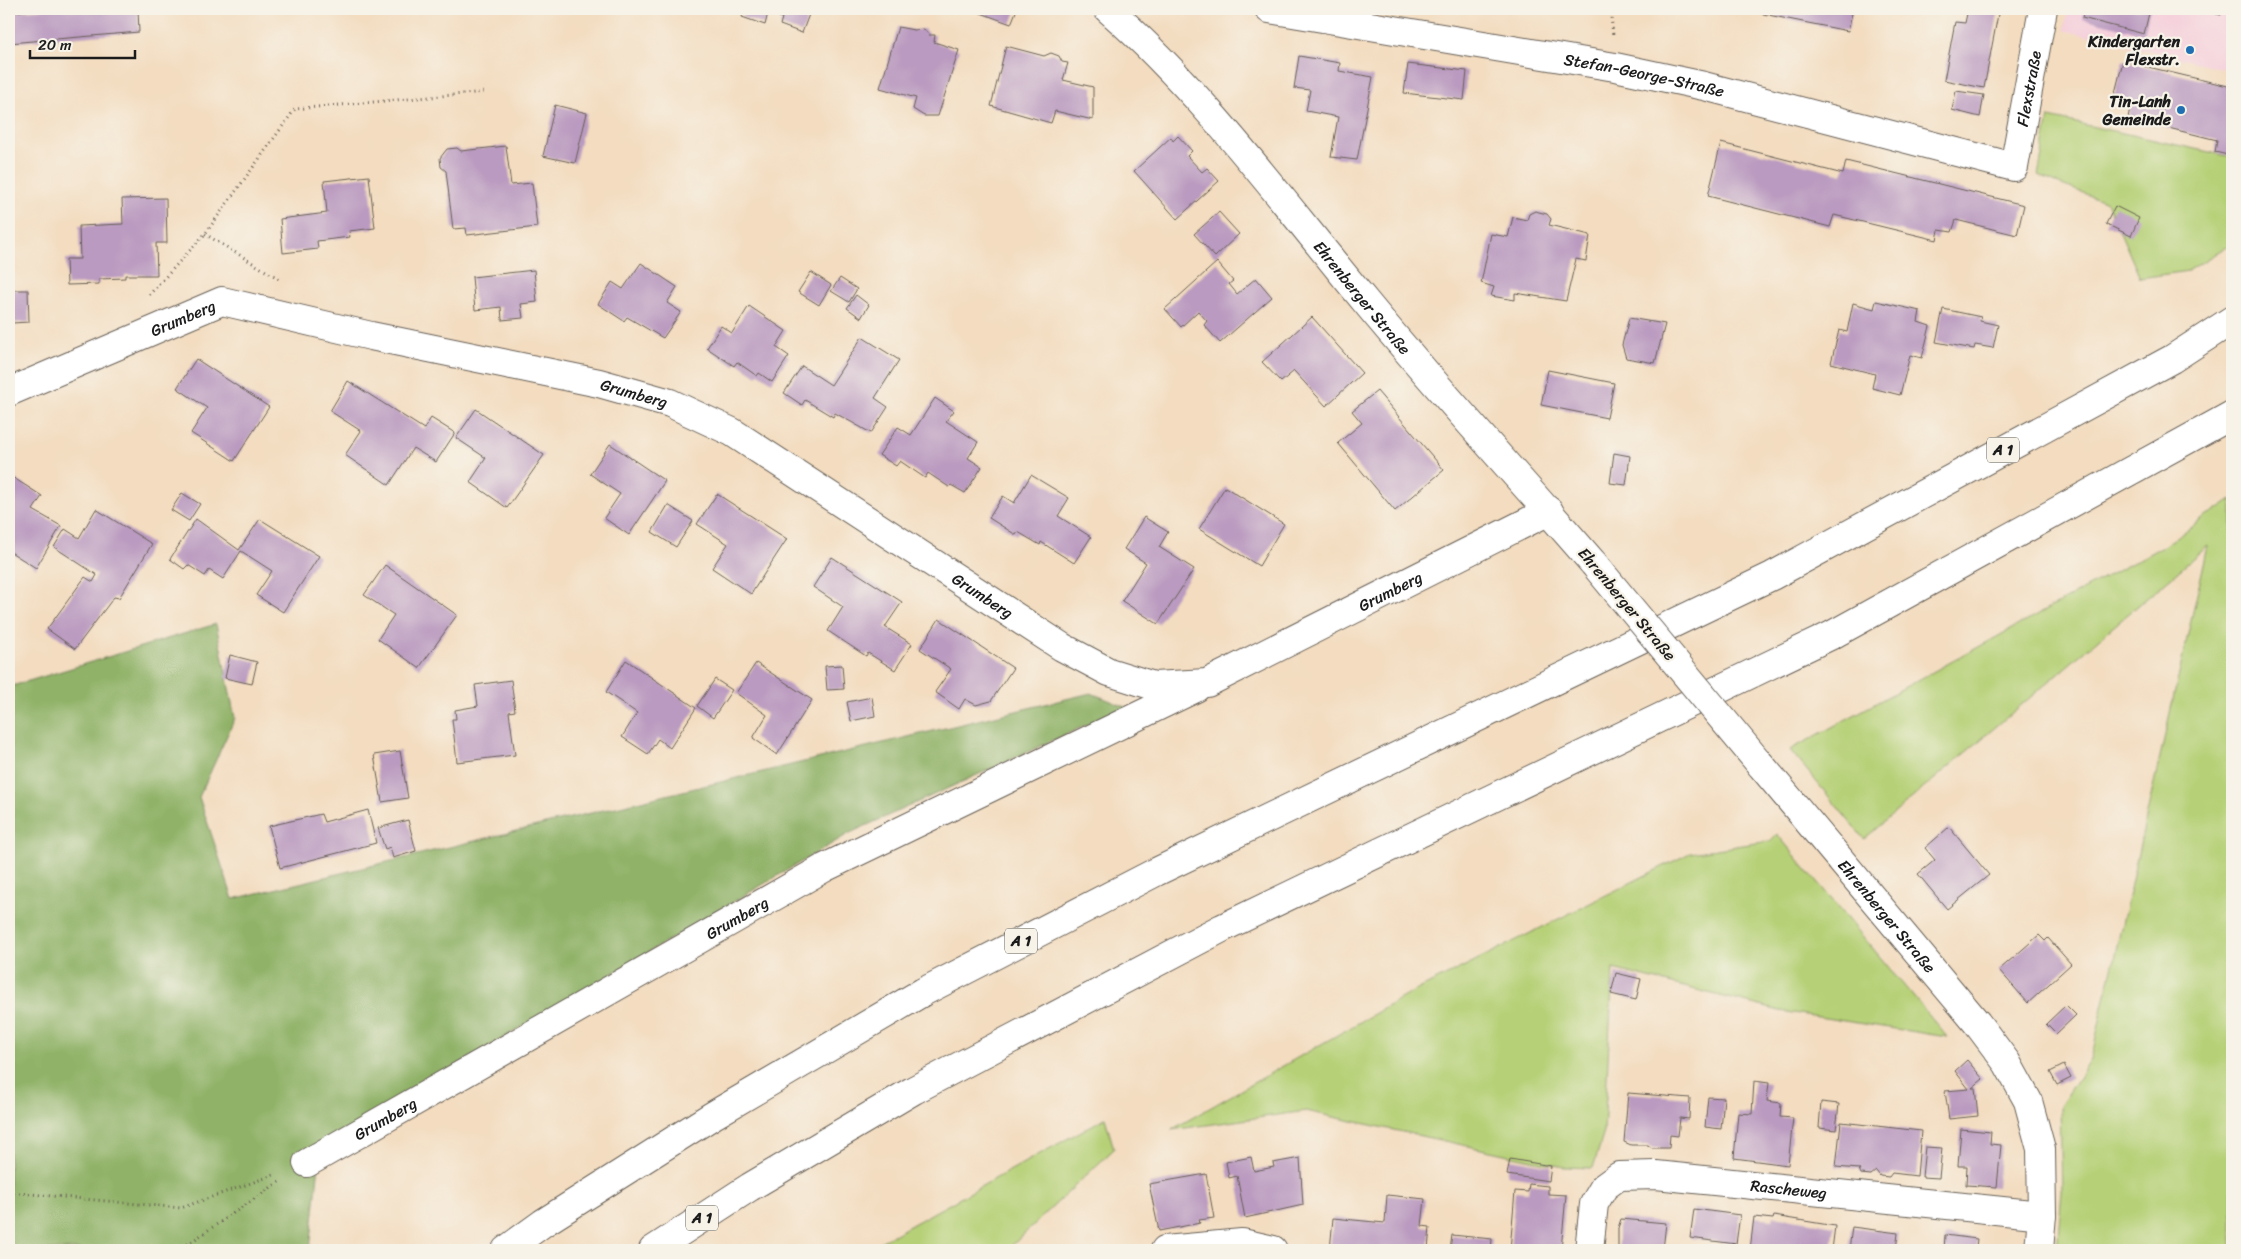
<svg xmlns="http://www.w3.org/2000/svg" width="2241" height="1259" font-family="Sriracha,sans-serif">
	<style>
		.built { fill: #f5cfdb }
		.green { fill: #b5d076; stroke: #687649 }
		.forest { fill: #90b267; stroke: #566742 }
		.building { fill: #ba9ac0 }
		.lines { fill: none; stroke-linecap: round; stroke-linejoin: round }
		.minor-casing { stroke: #675f55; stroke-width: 30 }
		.motorway-casing { stroke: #675f55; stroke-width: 30 }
		.path { stroke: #675f55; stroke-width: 3; stroke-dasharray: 1 4; stroke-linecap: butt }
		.minor { stroke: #fff; stroke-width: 28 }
		.motorway { stroke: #fff; stroke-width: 28 }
		.minor-bridge-casing { stroke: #675f55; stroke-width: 30; stroke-linecap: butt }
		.minor-bridge { stroke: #fff; stroke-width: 28 }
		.poi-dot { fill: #1f6fb2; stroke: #f7f3e8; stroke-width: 2 }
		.labels { text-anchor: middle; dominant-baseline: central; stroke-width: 4.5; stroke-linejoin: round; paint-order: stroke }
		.shield { fill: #f7f3e8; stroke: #5e5c59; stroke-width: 1 }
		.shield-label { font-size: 15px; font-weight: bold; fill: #1c1c1c }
		.poi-label { font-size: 16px; font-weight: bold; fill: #1c1c1c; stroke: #f7f3e8; text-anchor: end }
		.street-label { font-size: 16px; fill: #1c1c1c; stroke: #f7f3e8 }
	</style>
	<rect width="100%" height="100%" fill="#f7f3e8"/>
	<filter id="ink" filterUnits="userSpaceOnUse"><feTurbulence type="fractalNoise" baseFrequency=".02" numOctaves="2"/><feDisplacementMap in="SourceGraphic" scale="10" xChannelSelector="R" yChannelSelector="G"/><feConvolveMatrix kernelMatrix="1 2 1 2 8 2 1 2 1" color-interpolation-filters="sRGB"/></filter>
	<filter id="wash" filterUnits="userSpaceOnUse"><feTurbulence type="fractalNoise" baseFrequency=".0096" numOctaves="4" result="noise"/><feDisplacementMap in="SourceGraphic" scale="20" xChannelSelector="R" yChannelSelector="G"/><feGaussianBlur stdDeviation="1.12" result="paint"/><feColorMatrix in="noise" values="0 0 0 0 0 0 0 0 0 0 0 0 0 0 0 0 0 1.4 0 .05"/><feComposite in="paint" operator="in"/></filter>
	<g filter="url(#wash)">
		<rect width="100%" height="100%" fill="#f3dcbf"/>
		<polygon class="built" points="2068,9 2232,9 2232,71 2064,30"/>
		<g class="green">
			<polygon points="2049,117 2232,157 2232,243 2188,271 2140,278 2107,202 2038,176"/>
			<polygon points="2232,499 2232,1250 2057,1250 2062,1191 2060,1106 2091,1060 2208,546 1864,839 1790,750 2165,545"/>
			<polygon points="1777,834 1947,1037 1780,1011 1613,969 1604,1132 1593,1168 1564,1167 1306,1111 1171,1130 1409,994 1690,853 1770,841"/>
			<polygon points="1105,1118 1114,1149 1007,1250 866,1250"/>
		</g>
		<polygon class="forest" points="216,624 235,718 199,797 233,899 1091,693 1126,707 850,833 321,1146 310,1250 9,1250 9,687"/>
		<g id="blocks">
			<g class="building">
				<polygon points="45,9 138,9 139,32 9,43 9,12"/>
				<polygon points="744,9 811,9 802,33 780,25 782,18 768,13 765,25 742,17"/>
				<polygon points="970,9 1017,9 1011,24"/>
				<polygon points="1738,9 1853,9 1848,31"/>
				<polygon points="1968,9 1999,9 1984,88 1944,80 1955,22 1965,23"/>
				<polygon points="2084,9 2150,9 2144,34 2082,18"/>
				<polygon points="2196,9 2222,9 2221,15"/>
				<polygon points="898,27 914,30 924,29 929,35 935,35 934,42 959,50 938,116 924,116 913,109 916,98 880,88"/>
				<polygon points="1006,46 1044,56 1051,53 1059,56 1062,62 1068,63 1063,80 1093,87 1093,120 1055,111 1051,123 991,106"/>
				<polygon points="1299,56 1340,63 1339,71 1373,77 1357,160 1331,157 1338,117 1306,111 1310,90 1294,88"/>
				<polygon points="2123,61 2232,87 2232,156 2215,152 2217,140 2128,118 2131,102 2114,97"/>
				<polygon points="1408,64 1467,71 1464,100 1404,93"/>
				<polygon points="1956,91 1984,95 1980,117 1952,110"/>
				<polygon points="555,105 587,113 575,163 543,156"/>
				<polygon points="1178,136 1192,151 1187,156 1202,172 1207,168 1219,181 1177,219 1134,171 1171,137 1173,141"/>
				<polygon points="1721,143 1843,174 1846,161 2024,205 2017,235 1956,220 1952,232 1939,230 1937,240 1834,215 1830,227 1708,196"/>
				<polygon points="506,146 511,185 532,183 537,227 467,235 466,228 453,229 446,171 441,167 440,158 447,149 457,148 461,151"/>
				<polygon points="369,176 375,228 349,231 350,237 317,241 318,249 283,253 280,219 327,213 324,181"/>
				<polygon points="166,198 167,243 156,243 157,275 125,275 125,278 99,279 99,284 67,285 66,259 80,259 79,226 123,224 122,199"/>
				<polygon points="2115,206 2139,218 2131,236 2106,224"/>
				<polygon points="1535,211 1547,214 1551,219 1549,225 1590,235 1586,261 1576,259 1566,301 1515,293 1515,300 1491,296 1494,287 1481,283 1491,234 1508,237 1513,217 1527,220 1529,214"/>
				<polygon points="1219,212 1239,234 1215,257 1194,234"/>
				<polygon points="1217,262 1233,281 1229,284 1237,294 1256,278 1272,297 1220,343 1204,325 1207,321 1198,311 1181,327 1165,309"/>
				<polygon points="641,263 677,287 667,303 681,312 663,338 627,317 624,321 598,304 612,282 623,289"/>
				<polygon points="11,270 11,290 28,290 29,322 12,323 12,326 9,326 9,271"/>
				<polygon points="534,270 537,302 521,304 523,318 502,320 501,307 475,310 472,277"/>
				<polygon points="811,272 831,285 819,305 798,292"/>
				<polygon points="840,278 857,289 849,302 831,291"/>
				<polygon points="856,295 869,305 861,318 847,308"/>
				<polygon points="1876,301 1920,311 1918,322 1930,326 1922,358 1910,355 1900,395 1872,388 1875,374 1831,363 1839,330 1847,332 1853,303 1874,309"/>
				<polygon points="749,306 786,331 776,347 789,356 772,382 759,373 757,376 737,362 734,366 707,348 721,326 732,333"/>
				<polygon points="1943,309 1981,317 1980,321 1998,325 1993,348 1975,345 1974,349 1936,342"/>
				<polygon points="1312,317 1362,373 1326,406 1294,371 1281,382 1262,362"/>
				<polygon points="1629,318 1665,324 1655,363 1626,358 1622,345"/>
				<polygon points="862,337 899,360 875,398 888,407 871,433 835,413 833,417 805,400 802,405 784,393 802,366 831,385"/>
				<polygon points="196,359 269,407 234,461 191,433 207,408 177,388"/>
				<polygon points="1548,370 1614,383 1607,418 1541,405"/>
				<polygon points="348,381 424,429 431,418 455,433 436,462 413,448 389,485 345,455 361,431 330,411"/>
				<polygon points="1377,391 1444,470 1395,511 1338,443 1362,423 1352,411"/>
				<polygon points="935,398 954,411 946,421 978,442 968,458 982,467 965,493 951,485 949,487 928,473 925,478 900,461 896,466 879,455 898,427 911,435"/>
				<polygon points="476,409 544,455 507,508 470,482 486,458 456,438"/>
				<polygon points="610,444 665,481 629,535 604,518 620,494 590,474"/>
				<polygon points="1614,453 1630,456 1626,485 1610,483"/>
				<polygon points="9,475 42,496 33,510 61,526 36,568 9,551"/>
				<polygon points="1031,475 1069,498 1058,516 1091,537 1074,563 1041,542 1040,545 1018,532 1016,535 989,518 1003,496 1014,503"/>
				<polygon points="1225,487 1284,524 1259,566 1199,529"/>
				<polygon points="182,493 200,504 189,521 171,510"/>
				<polygon points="717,494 787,539 751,594 712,568 728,544 697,524"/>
				<polygon points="668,505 693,521 676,547 652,532"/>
				<polygon points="96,509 152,544 119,598 114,597 75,649 47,629 85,577 93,582 97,575 54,547 65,529 79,538"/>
				<polygon points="1144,517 1168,532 1159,547 1194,569 1158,624 1122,601 1146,563 1124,549"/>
				<polygon points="196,519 239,550 260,519 319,556 283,612 256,595 272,571 241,551 223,579 209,570 205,576 188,565 184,569 170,559"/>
				<polygon points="832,557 902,602 885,627 912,644 895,670 868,653 866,656 828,631 843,607 813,587"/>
				<polygon points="385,565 457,615 419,668 378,639 394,615 364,595"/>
				<polygon points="939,619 1013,668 991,701 976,705 965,699 959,709 935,692 951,669 920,649"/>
				<polygon points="230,655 257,662 252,684 225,678"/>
				<polygon points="626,660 696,708 670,748 658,739 648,754 622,737 637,713 606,692"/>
				<polygon points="756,663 812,700 777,755 753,738 767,715 736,693"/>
				<polygon points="842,665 844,689 827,690 825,666"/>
				<polygon points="715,679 732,690 713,718 697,706"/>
				<polygon points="511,680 515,711 509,712 515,755 457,762 452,719 456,719 455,710 478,706 475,685"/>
				<polygon points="872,697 875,716 851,721 847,702"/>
				<polygon points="400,751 408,798 382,802 374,755"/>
				<polygon points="368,810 376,843 280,868 269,826 321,814 324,822"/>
				<polygon points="408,820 416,851 393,858 390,847 385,849 378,828"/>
				<polygon points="1949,827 1989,875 1947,909 1918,874 1935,860 1925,848"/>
				<polygon points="2039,935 2045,941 2048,938 2071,964 2028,1003 1999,970"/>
				<polygon points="1616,973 1641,979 1636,1000 1611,994"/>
				<polygon points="2066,1005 2076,1015 2056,1034 2046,1024"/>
				<polygon points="1967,1060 1983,1079 1972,1088 1975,1088 1978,1116 1949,1119 1945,1091 1969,1089 1955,1071"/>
				<polygon points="2064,1065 2071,1078 2057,1085 2050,1072"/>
				<polygon points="1754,1081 1769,1083 1767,1101 1781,1103 1780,1117 1793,1118 1788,1165 1734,1158 1738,1113 1752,1114"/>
				<polygon points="1628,1093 1690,1098 1689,1119 1680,1118 1678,1136 1670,1135 1669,1148 1652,1148 1648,1145 1631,1145 1624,1142"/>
				<polygon points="1708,1097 1724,1098 1721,1129 1705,1127"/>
				<polygon points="1821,1102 1839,1104 1836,1130 1819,1128"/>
				<polygon points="1841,1122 1921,1131 1917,1176 1892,1173 1889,1177 1880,1176 1876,1171 1871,1175 1861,1174 1859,1169 1836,1167"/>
				<polygon points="1961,1129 1991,1132 1990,1144 2001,1145 1997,1187 1966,1185 1967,1166 1958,1166"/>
				<polygon points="1925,1147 1942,1148 1939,1178 1922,1177"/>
				<polygon points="1251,1157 1254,1171 1274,1167 1273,1163 1300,1158 1303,1205 1245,1218 1237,1176 1229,1178 1226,1162"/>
				<polygon points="1510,1159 1551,1166 1549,1181 1507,1175"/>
				<polygon points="1206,1174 1214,1218 1199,1220 1200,1223 1159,1231 1149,1184"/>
				<polygon points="1529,1184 1548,1186 1548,1194 1566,1195 1561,1250 1510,1250 1515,1191 1528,1192"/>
				<polygon points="1387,1195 1425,1199 1422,1226 1430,1227 1428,1250 1330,1250 1333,1218 1385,1223"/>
				<polygon points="1694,1209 1740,1215 1736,1244 1690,1238"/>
				<polygon points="1774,1216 1835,1226 1832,1250 1750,1250 1754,1217 1773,1219"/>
				<polygon points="1621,1219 1666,1223 1663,1250 1618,1250 1618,1228"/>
				<polygon points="1852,1227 1898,1233 1896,1250 1849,1250"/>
				<polygon points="1452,1235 1492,1239 1491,1250 1450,1250"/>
				<polygon points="1945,1235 1977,1239 1976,1247 1994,1248 1994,1250 1944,1250"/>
			</g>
		</g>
	</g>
	<g filter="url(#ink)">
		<use href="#blocks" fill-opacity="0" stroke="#675f55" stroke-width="1"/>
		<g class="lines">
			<defs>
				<g id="minor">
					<path id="s1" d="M1108,9C1204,94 1283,202 1365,301C1439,391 1518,476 1594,564"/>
					<path id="s2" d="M1269,9L1615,67L1704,86L2014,167L2043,9"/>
					<path id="s3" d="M9,392L222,301L371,336L599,383L670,403L732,432L1062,647L1109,672L1154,686L1207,683L1549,511"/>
					<path id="s4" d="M1760,764L1977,1023L2007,1063L2028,1101L2041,1149L2042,1215L2039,1250"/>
					<path id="s5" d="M307,1163L824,868L1196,688"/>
					<polyline points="1165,1250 1242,1243 1273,1250"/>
					<path id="s6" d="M1589,1250L1594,1204L1604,1187L1619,1176L1656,1175L2042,1215"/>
				</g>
				<g id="motorway">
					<polyline points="506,1250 543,1223 712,1116 923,992 1156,872 1772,576 2172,359 2232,320"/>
					<polyline points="653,1250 750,1187 914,1090 1222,928 1832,635 2232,415"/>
				</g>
			</defs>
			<use href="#minor" class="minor-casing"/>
			<use href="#motorway" class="motorway-casing"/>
			<g class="path">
				<polyline points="1607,9 1611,16 1613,35"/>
				<polyline points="205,234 279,279"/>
				<polyline points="149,295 205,234 295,109 486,92"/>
				<polyline points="9,1192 181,1208 276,1174"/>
				<polyline points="179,1250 282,1180"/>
			</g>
			<use href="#minor" class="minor"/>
			<use href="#motorway" class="motorway"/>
			<defs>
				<polyline id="minor-bridge" points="1594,564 1760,764"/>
			</defs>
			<use href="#minor-bridge" class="minor-bridge-casing"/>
			<use href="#minor-bridge" class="minor-bridge"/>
		</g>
	</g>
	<g class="poi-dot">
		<circle cx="2190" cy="50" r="5"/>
		<circle cx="2181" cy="110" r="5"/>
	</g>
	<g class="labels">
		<g class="shield">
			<rect x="1987" y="437.5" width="32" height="25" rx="4"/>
			<rect x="1005" y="928.5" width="32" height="25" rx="4"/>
			<rect x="686" y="1205.5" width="32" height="25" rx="4"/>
		</g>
		<g class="shield-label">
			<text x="2003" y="450">A 1</text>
			<text x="1021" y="941">A 1</text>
			<text x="702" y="1218">A 1</text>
		</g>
		<g class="poi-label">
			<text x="2180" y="41">Kindergarten<tspan x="2180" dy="18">Flexstr.</tspan></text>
			<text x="2171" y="101">Tin-Lanh<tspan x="2171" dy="18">Gemeinde</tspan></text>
		</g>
		<g class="street-label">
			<text stroke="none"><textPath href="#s2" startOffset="381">Stefan-George-Straße</textPath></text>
			<text stroke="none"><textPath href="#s2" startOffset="842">Flexstraße</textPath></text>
			<text stroke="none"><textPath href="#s1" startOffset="385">Ehrenberger Straße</textPath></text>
			<text stroke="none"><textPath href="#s3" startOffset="189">Grumberg</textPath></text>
			<text stroke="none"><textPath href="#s3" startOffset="654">Grumberg</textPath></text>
			<text stroke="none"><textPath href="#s3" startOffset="1512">Grumberg</textPath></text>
			<text stroke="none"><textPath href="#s3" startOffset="1059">Grumberg</textPath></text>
			<text transform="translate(1627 604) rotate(50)">Ehrenberger Straße</text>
			<text stroke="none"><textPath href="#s4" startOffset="198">Ehrenberger Straße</textPath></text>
			<text stroke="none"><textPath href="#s5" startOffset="495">Grumberg</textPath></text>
			<text stroke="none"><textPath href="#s5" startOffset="90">Grumberg</textPath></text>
			<text stroke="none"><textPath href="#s6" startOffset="255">Rascheweg</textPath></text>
		</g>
	</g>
	<rect width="2241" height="1259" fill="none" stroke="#f7f3e8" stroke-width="30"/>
	<path d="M30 50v8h105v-8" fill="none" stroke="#1c1c1c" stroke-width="2.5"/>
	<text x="38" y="50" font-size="15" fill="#1c1c1c" stroke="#f7f3e8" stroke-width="4" paint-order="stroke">20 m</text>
</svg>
